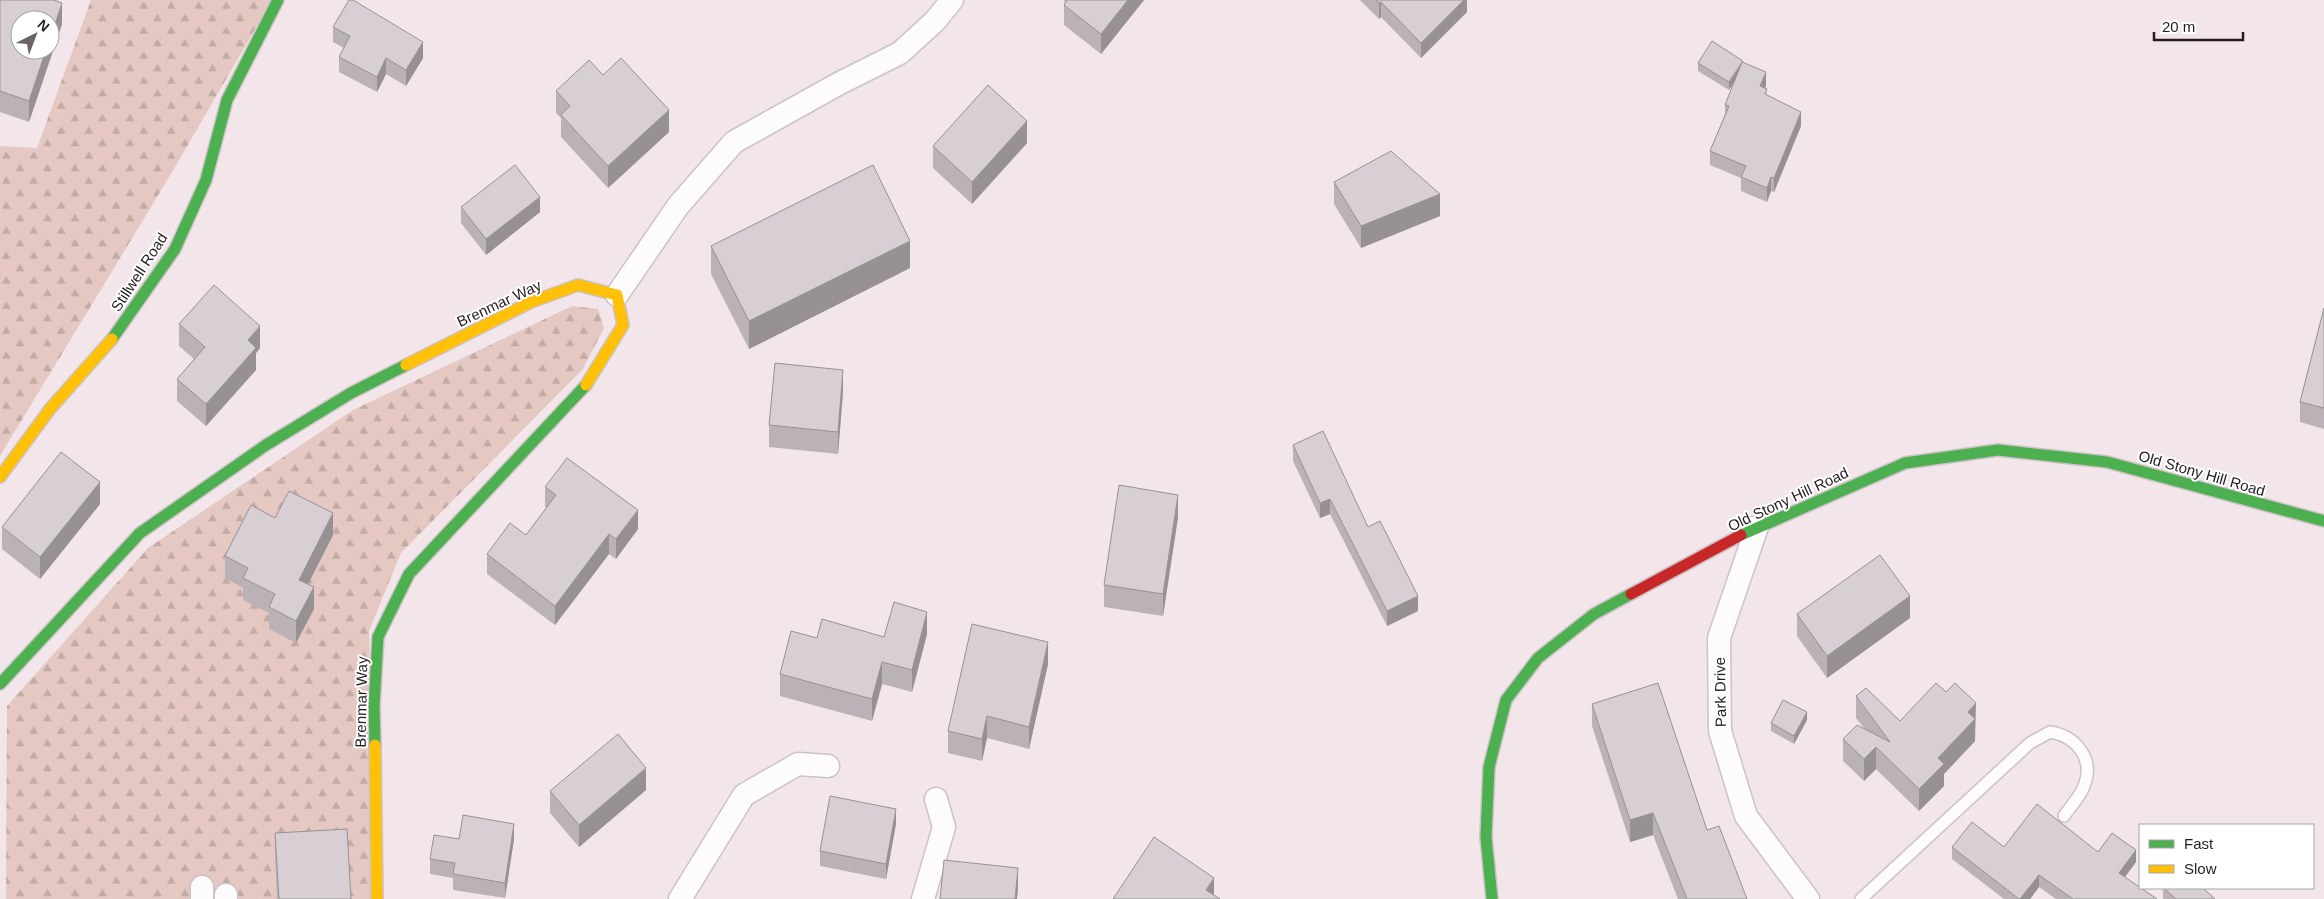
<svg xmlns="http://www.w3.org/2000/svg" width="2324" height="899" font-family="Helvetica,sans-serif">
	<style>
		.forest { fill: url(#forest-firs) }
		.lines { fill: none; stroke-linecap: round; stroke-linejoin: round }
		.lane-casing { stroke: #cdc2c6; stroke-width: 14 }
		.street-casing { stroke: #cdc2c6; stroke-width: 25 }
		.fast-casing { stroke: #cdc2c6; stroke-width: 14 }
		.slow-casing { stroke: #cdc2c6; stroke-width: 14 }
		.jam-casing { stroke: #cdc2c6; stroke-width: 14 }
		.lane { stroke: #fdfbfc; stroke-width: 11 }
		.street { stroke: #fdfbfc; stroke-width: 22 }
		.fast { stroke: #4caf50; stroke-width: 11 }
		.slow { stroke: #ffc107; stroke-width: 11 }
		.jam { stroke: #c62828; stroke-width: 11 }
		.wall { fill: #bab2b6 }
		.shaded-wall { fill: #979194 }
		.building { fill: #d8cfd4; stroke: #979194 }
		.labels { text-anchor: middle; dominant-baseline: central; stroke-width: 4; stroke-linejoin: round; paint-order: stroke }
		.street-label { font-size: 15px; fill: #241c1f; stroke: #fff }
	</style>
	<defs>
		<pattern id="forest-firs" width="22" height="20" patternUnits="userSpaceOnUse" patternTransform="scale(1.25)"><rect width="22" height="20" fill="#e4c8c1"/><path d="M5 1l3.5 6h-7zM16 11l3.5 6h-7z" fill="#c3aba5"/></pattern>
	</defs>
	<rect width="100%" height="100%" fill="#f3e6eb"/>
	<g class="forest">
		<polygon points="91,0 272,0 171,174 0,456 0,146 37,148"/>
		<polygon points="572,306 598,309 604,328 583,369 401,553 369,631 373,899 6,899 7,706 148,548 353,410"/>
	</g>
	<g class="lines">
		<defs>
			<path id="lane" d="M1861,899L2030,743L2050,732C2076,736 2095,759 2084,786C2080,797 2070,807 2064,816"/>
			<g id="street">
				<polyline points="617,295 678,206 734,142 840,83 900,53 935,21 952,0"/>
				<polyline points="1757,527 1719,638 1720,731 1746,816 1808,899"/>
				<polyline points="202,887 202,899"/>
				<polyline points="226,895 226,899"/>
				<polyline points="680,899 744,795 798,764 828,766"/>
				<polyline points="923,899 944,827 936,799"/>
			</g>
			<g id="fast">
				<polyline points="112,339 175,249 206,180 227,100 278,0"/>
				<polyline points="1741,535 1905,463 1998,450 2107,462 2324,521"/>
				<polyline points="0,684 140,533 266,445 351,393 406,365"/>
				<polyline points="375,745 374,706 378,637 409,574 586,385"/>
				<polyline points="1492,899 1486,837 1489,767 1506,700 1538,658 1594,614 1631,594"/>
			</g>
			<g id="slow">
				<polyline points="406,365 531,302 578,285 617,295 623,325 586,385"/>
				<polyline points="0,477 50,409 112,339"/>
				<polyline points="375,745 377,899"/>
			</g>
			<polyline id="jam" points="1631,594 1741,535"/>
		</defs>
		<use href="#lane" class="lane-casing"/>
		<use href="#street" class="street-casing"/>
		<use href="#fast" class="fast-casing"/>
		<use href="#slow" class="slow-casing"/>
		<use href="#jam" class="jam-casing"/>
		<use href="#lane" class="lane"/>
		<use href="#street" class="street"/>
		<use href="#fast" class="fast"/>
		<use href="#slow" class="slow"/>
		<use href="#jam" class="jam"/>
	</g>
	<g class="wall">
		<polygon points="0,0 62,24 29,122 0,112"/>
		<polygon points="1064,0 1144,0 1101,54 1064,25 1064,5 1065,4"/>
		<polygon points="1360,0 1467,0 1467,12 1421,58 1381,17 1379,19"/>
		<polygon points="333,27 423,58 406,86 386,74 377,92 339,72 339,57 344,48 333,42"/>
		<polygon points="1743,62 1766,86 1765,88 1767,95 1801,126 1774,192 1771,191 1767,202 1741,191 1741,178 1710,165 1710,151 1725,114 1725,105 1735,81 1729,90 1698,71 1698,63"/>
		<polygon points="603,75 669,132 608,188 561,137 561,118 556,113 556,91"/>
		<polygon points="1027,143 972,204 933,168 933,146"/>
		<polygon points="1334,182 1440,216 1361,248 1334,204"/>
		<polygon points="461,207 540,212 486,255 461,223"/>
		<polygon points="711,246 910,268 749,349 711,274"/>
		<polygon points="2324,308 2324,429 2300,422 2300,402"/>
		<polygon points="179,324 260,348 256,353 256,370 206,426 177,401 177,379 194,359 179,346"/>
		<polygon points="843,392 838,454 769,447 769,425"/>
		<polygon points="1293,445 1368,527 1418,611 1387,626 1330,514 1320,518 1293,461"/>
		<polygon points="545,487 638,529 616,559 609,554 555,625 487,574 487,554 526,535 546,508 545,507"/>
		<polygon points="100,504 40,579 2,549 2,527"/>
		<polygon points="1178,517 1163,616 1104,607 1104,585"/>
		<polygon points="275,518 333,535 308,584 314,609 296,643 269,629 269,613 243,600 243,588 225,578 225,556"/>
		<polygon points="1797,614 1910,618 1827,678 1797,636"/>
		<polygon points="927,634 912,692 882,684 872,721 780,696 780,674 817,638 884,637"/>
		<polygon points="1048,664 1029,749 987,738 982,761 948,753 948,731"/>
		<polygon points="1856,696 1900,721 1976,725 1975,726 1975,741 1944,774 1944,786 1919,811 1876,769 1864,781 1843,761 1843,739 1864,728 1856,718"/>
		<polygon points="1592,704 1707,830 1747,899 1678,899 1653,835 1630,842 1592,726"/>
		<polygon points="1807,720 1794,744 1771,731 1771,723"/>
		<polygon points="646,790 579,847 550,813 550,791"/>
		<polygon points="896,824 886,879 820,866 820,851"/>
		<polygon points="275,833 351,899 277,899 275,855"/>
		<polygon points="459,839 514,839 505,898 453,890 453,878 430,874 430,859"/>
		<polygon points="1952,847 2004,847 2098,852 2136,862 2125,877 2157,899 2056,899 2039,887 2030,899 2004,899 1952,859"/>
		<polygon points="2163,888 2203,888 2215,899 2163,899"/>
	</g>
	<g class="shaded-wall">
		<polygon points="1128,0 1144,0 1101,54 1101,34"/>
		<polygon points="1464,0 1467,0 1467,12 1421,58 1421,43"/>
		<polygon points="1381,2 1381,17 1379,19 1379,3"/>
		<polygon points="62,3 62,24 29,122 29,101 46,50 50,50 50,39"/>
		<polygon points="423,42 423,58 406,86 406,70"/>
		<polygon points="386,58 386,74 377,92 377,77"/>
		<polygon points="1743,61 1743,68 1729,90 1729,82"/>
		<polygon points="1766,72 1766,86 1760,100 1760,86"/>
		<polygon points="669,110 669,132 608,188 608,166"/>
		<polygon points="1801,112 1801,126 1774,192 1774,178"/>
		<polygon points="1027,121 1027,143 972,204 972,182"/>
		<polygon points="1771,177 1771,191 1767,202 1767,188"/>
		<polygon points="1440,194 1440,216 1361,248 1361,226"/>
		<polygon points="540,197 540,212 486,255 486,239"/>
		<polygon points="910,241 910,268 749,349 749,321"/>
		<polygon points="260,326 260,348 256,353 256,370 206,426 206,404 248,340"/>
		<polygon points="843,370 843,392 838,454 838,432"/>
		<polygon points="100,482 100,504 40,579 40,557"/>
		<polygon points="1178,495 1178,517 1163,616 1163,594"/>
		<polygon points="1330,499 1330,514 1320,518 1320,503"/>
		<polygon points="638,510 638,529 616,559 616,539"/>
		<polygon points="333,513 333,535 299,602 299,580"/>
		<polygon points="609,534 609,554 555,625 555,606"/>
		<polygon points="314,587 314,609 296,643 296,621"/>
		<polygon points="1418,596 1418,611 1387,626 1387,611"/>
		<polygon points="1910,596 1910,618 1827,678 1827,656"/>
		<polygon points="927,612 927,634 912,692 912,670"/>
		<polygon points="1048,642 1048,664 1029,749 1029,727"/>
		<polygon points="882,662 882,684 872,721 872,699"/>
		<polygon points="1976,703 1975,741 1944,774 1944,786 1919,811 1919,789 1938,758 1968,712"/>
		<polygon points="1807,712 1807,720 1794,744 1794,736"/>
		<polygon points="987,716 987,738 982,761 982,739"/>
		<polygon points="1876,747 1876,769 1864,781 1864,759"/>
		<polygon points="646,768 646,790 579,847 579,825"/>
		<polygon points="896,809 896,824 886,879 886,864"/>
		<polygon points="1653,813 1653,835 1630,842 1630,820"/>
		<polygon points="514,824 514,839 505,898 505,883"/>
		<polygon points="2136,850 2136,862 2119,885 2119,873"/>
		<polygon points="1018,868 1018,890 1017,899 1015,899"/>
		<polygon points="2039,875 2039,887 2030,899 2020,899"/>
		<polygon points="1214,878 1214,899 1206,890"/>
	</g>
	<g class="building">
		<polygon points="0,0 54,0 62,3 50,39 50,20 20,20 20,50 46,50 29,101 0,91"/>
		<polygon points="349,0 353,0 423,42 406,70 386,58 377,77 339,57 350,36 333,27"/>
		<polygon points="1067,0 1128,0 1101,34 1064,5"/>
		<polygon points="1376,0 1464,0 1421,43 1381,2 1379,3"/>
		<polygon points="1712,41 1743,61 1729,82 1698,63"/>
		<polygon points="621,58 669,110 608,166 561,115 570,106 556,91 589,60 603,75"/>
		<polygon points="1742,62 1766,72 1760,86 1767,89 1765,94 1801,112 1774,178 1771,177 1767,188 1741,177 1746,166 1710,151 1729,106 1725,105"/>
		<polygon points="988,85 1027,121 972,182 933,146"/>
		<polygon points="1391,151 1440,194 1361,226 1334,182"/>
		<polygon points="515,165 540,197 486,239 461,207"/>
		<polygon points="873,165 910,241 749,321 711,246"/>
		<polygon points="214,285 260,326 248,340 256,348 206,404 177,379 205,347 179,324"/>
		<polygon points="2324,308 2324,408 2300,402"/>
		<polygon points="775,363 843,370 838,432 769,425"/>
		<polygon points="1323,431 1368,527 1380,521 1418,596 1387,611 1330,499 1320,503 1293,445"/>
		<polygon points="61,452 100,482 40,557 2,527"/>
		<polygon points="567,458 638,510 616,539 609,534 555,606 487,554 510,523 526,535 556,495 545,487"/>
		<polygon points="1119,485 1178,495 1163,594 1104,585"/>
		<polygon points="289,491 333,513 299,580 314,587 296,621 269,607 275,594 243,578 248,568 225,556 251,505 275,518"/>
		<polygon points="1880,555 1910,596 1827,656 1797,614"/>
		<polygon points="894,602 927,612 912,670 882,662 872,699 780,674 791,631 817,638 822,619 884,637"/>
		<polygon points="972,624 1048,642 1029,727 987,716 982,739 948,731"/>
		<polygon points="1658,683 1707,830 1719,826 1747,899 1687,899 1653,813 1630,820 1592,704"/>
		<polygon points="1936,683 1946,692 1955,683 1976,703 1968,712 1975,719 1938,758 1944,764 1919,789 1876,747 1864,759 1843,739 1857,725 1890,742 1856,696 1866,688 1900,721"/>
		<polygon points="1783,700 1807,712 1794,736 1771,723"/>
		<polygon points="618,734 646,768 579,825 550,791"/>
		<polygon points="830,796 896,809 886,864 820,851"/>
		<polygon points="2037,804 2098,852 2112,833 2136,850 2119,873 2157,899 2073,899 2039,875 2020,899 2019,899 1952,847 1972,822 2004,847"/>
		<polygon points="463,815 514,824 505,883 453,874 455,863 430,859 434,835 459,839"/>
		<polygon points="347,829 351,899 279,899 275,833"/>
		<polygon points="1154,837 1214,878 1206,890 1220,899 1113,899"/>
		<polygon points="944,860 1018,868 1015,899 940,899"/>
		<polygon points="2164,888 2203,888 2215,899 2176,899"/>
	</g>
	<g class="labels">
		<g class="street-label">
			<text transform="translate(139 272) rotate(-57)">Stillwell Road</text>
			<text transform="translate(499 303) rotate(-25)">Brenmar Way</text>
			<text transform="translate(2202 473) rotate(16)">Old Stony Hill Road</text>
			<text transform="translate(1788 499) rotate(-25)">Old Stony Hill Road</text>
			<text transform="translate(1720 692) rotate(-91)">Park Drive</text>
			<text transform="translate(361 702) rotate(-89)">Brenmar Way</text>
		</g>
	</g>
	<rect x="2139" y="824" width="175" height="65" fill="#ffffff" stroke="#a7a4a5"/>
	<rect x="2149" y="840" width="25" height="8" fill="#4caf50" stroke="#a7a4a5"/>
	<text x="2184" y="849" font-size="15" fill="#241c1f">Fast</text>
	<rect x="2149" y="865" width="25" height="8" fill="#ffc107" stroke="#a7a4a5"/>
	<text x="2184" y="874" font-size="15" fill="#241c1f">Slow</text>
	<g transform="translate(35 35) rotate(42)"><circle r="24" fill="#ffffff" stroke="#a7a4a5"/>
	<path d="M0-4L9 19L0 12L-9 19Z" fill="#6c6366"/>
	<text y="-8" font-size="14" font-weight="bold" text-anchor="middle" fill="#241c1f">N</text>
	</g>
	<path d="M2154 32v8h89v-8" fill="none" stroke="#241c1f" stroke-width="2.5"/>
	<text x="2162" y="32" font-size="15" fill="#241c1f" stroke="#ffffff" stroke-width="4" paint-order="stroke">20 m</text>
</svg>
